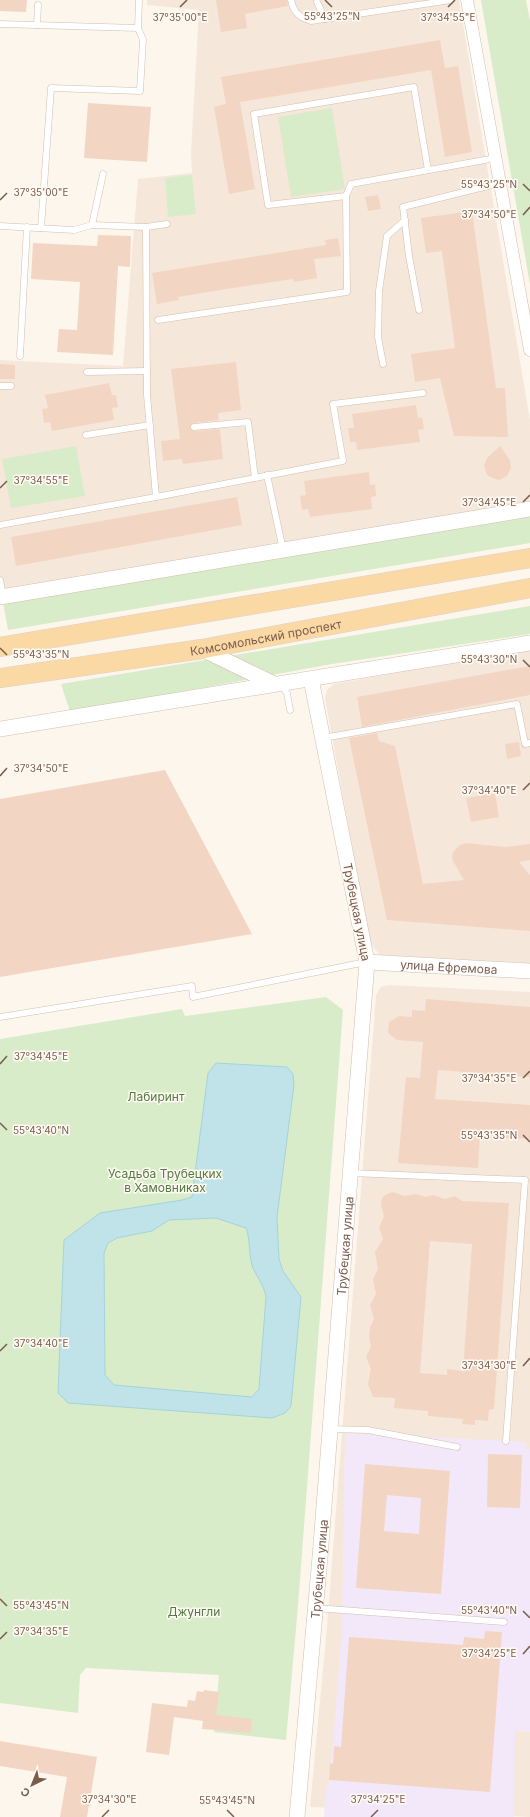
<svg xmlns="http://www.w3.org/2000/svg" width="530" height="1817" font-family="Inter,sans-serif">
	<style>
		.residential { fill: #f5e8da }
		.education { fill: #f3e8fa }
		.green { fill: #d8ecc9 }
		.water { fill: #bfe3e8; stroke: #a5d3da; fill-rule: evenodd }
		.building { fill: #f3d5c3; fill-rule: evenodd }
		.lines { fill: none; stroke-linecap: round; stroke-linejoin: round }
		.service-casing { stroke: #d1beb0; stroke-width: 7 }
		.minor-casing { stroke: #d1beb0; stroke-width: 13 }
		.tertiary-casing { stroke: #d1beb0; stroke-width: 16 }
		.primary-casing { stroke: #dad1cd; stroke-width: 20 }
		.service { stroke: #fff; stroke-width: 6 }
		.minor { stroke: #fff; stroke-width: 12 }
		.tertiary { stroke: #fff; stroke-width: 15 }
		.primary { stroke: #fbd9a5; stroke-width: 19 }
		.ticks { fill: none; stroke: #7a5c4d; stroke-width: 1.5 }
		.labels { text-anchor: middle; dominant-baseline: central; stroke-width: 3; stroke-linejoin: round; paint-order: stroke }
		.street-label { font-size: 12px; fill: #7a5c4d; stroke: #fffaf3 }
		.park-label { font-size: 12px; fill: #537a41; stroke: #fffaf3 }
		.ticks-label { font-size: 10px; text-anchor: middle; fill: #7a5c4d; stroke: #fffaf3; stroke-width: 3; stroke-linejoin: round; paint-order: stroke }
	</style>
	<rect width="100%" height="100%" fill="#fdf6ec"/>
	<g class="residential">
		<polygon points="147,0 459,0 530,420 530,502 0,593 0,360 123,366 138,179 192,173 191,153 199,10 147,5"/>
		<polygon points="530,649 530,963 380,955 370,943 325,699 327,690 334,684"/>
		<polygon points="389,985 530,992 530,1817 310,1807 327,1627 376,995 381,987"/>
	</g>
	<polygon class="education" points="345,1433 526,1442 526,1448 530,1449 530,1732 515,1731 514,1817 324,1817 325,1794 329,1780 335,1721 342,1628"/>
	<g class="green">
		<polygon points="481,0 526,0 530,21 530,285"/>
		<polygon points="332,108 345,189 291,197 278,117"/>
		<polygon points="192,175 196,214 168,217 165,178"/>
		<polygon points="76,446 85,496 11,508 2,459"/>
		<polygon points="530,513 530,543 8,630 3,602"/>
		<polygon points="530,606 530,634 332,664 70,712 61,684"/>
		<polygon points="326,997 343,1010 298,1606 286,1740 214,1732 219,1675 86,1668 80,1675 78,1713 0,1703 0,1039 182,1009 185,1016"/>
	</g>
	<path class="water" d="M216,1063L287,1067L293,1074L294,1085L277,1217L279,1259L283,1271L301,1297L291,1406L285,1413L272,1418L68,1403L58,1393L64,1240L100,1213L182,1200L192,1197L208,1073ZM216,1218L246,1228C251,1241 248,1255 253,1268C258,1279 264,1285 266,1297L259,1389L252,1397L114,1385L105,1375L104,1253L108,1243L117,1238L152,1231L169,1220Z"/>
	<g class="building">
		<polygon points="0,0 27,0 26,12 0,11"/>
		<polygon points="216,0 287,0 288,6 245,14 247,28 221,32"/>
		<polygon points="440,40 445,68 458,66 472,152 445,157 431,70 240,102 255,189 229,194 214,107 226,104 221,77"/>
		<polygon points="88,103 151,107 147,162 84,158"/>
		<polygon points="378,195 381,209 368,211 365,197"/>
		<polygon points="472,211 496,388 505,388 508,437 454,436 440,378 415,382 411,354 455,348 442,251 426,253 421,218"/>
		<polygon points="98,235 131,236 130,267 118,266 113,355 57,352 59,329 77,330 80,282 31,279 33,243 97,246"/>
		<polygon points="338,238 341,256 314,259 317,278 294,282 293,279 233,288 178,297 179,300 157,304 152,273 326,245 325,240"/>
		<polygon points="236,362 241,410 218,413 219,420 193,423 190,427 191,430 194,431 220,429 223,459 183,464 182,459 163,461 161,441 180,439 171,369"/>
		<polygon points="0,364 15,365 15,379 0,379"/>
		<polygon points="109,383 112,395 116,395 118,407 112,408 114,420 52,431 50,422 44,423 42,409 48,408 45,395"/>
		<polygon points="416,405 418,418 422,417 424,429 418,430 420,442 357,450 356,442 350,442 348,428 354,428 352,414"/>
		<polygon points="500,446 510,460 511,468 507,476 499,480 495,479 487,475 484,466 487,458"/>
		<polygon points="369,472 370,485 375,484 376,496 371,497 372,509 310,517 308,509 302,510 300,496 306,495 304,481"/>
		<polygon points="237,497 242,525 16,566 11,537"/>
		<polygon points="530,666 530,695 362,727 357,697"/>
		<polygon points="377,733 379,741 395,746 423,884 464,880 453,861 452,857 453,852 460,845 466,843 505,847 530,844 530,860 519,862 530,875 530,931 387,920 349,738"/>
		<polygon points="519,742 521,756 507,759 505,744"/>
		<polygon points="165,770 252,934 0,977 0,799"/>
		<polygon points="495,793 499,817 471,822 466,798"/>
		<polygon points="426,999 530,1007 530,1077 438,1070 435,1099 530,1105 530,1139 480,1136 478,1168 398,1163 406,1077 420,1078 423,1042 397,1040 388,1033 389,1022 399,1016 412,1017 412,1010 425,1011"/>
		<path d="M393,1192L404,1196L416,1194L425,1197L433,1195L445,1199L455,1196L462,1201L509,1203L494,1409L489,1410L488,1421L475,1420V1425L462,1424L463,1419L428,1416V1411L394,1408L395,1398L373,1397L368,1384L371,1369L366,1357L371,1346L369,1337L370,1327L374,1319L370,1305L376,1294L373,1279L378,1269L375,1252L383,1239L379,1228L384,1216L381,1205L382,1198L385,1195ZM430,1241L472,1244L463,1371L447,1369V1375L420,1373Z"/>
		<polygon points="488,1454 522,1455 520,1508 487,1507"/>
		<path d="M365,1464L450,1471L441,1594L356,1588ZM387,1495L421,1498L419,1534L384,1531Z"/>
		<polygon points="485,1631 502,1632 490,1792 329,1780 330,1763 333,1764 334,1746 341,1747 349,1637 463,1645 464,1637 484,1639"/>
		<polygon points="204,1690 219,1692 216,1715 252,1719 251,1733 202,1729 203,1721 174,1717 169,1755 146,1752 152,1703 187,1707 188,1700 195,1701 197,1691 203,1692"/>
		<polygon points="0,1741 97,1757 87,1817 60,1817 67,1777 0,1766"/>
	</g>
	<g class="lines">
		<defs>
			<g id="service">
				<path d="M291,0C294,13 299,17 311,21L451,0"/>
				<polyline points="317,2 325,19"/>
				<polyline points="0,24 138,28 139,0"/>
				<polyline points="37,25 38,5"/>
				<polyline points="428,170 414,87 254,114 268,205 346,196 351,184 496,158"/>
				<polyline points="92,225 103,174"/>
				<polyline points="0,226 74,230 92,225 146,227 167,224"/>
				<polyline points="146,227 147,395 156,497"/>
				<polyline points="41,228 51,88 140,91 143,40 138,28"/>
				<polyline points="419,310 409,256 403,207 500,183"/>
				<polyline points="158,320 347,292 346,196"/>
				<polyline points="20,356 27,227"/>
				<polyline points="383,364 378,337 379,291 387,236 405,220"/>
				<polyline points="87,372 147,371"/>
				<polyline points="0,386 11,386"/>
				<polyline points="194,427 248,422 255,478"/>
				<polyline points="86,435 150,425"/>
				<polyline points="267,475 283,550"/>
				<polyline points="0,525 156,497 343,461 333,404 423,393"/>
				<polyline points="0,580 3,596"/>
				<polyline points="281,685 287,693 290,710"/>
				<polyline points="323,738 517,704 525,744 530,743"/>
				<polyline points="0,1017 192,986 193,997 366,962"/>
				<polyline points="351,1173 525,1180 506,1441"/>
				<polyline points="330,1429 368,1430 457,1447"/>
				<polyline points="315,1608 504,1622"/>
			</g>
			<polyline id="minor" points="467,0 530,350"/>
			<g id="tertiary">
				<polyline points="0,597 530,509"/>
				<polyline points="202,649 274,684"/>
				<polyline points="0,729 530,643"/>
				<path id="s1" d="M367,962L530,971"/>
				<path id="s2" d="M297,1817L320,1557L367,962L311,679"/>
			</g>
			<g id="primary">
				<polyline points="0,647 530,558"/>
				<path id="s3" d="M0,678L202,649L530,588"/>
			</g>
		</defs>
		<use href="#service" class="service-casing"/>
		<use href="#minor" class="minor-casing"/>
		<use href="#tertiary" class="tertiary-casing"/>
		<use href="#primary" class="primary-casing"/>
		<use href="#service" class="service"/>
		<use href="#minor" class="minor"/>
		<use href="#tertiary" class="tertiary"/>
		<use href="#primary" class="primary"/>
	</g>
	<path class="ticks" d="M325,0L332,7M180,7L187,0M448,7L455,0M523,184L530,191M0,200L7,193M523,215L530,207M0,488L7,481M523,502L530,495M0,648L7,655M523,660L530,667M0,776L7,768M523,790L530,783M0,1064L7,1056M523,1078L530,1071M0,1123L7,1130M523,1135L530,1142M0,1351L7,1344M523,1366L530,1358M0,1599L7,1606M523,1611L530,1618M0,1639L7,1632M523,1654L530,1646M227,1810L234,1817M102,1817L109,1810M371,1817L378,1810"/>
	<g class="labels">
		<g class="street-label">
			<text stroke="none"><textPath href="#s3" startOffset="269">Комсомольский проспект</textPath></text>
			<text transform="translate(357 912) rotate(79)">Трубецкая улица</text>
			<text stroke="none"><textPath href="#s1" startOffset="82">улица Ефремова</textPath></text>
			<text stroke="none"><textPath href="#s2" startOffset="573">Трубецкая улица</textPath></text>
			<text stroke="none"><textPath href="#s2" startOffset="249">Трубецкая улица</textPath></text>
		</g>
		<g class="park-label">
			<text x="156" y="1096">Лабиринт</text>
			<text x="165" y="1173">Усадьба Трубецких<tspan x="165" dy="14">в Хамовниках</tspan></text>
			<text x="194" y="1611">Джунгли</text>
		</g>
	</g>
	<g class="ticks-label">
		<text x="332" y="20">55°43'25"N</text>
		<text x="180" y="21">37°35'00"E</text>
		<text x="448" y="21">37°34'55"E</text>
		<text x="489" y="188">55°43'25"N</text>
		<text x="41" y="196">37°35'00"E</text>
		<text x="489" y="218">37°34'50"E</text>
		<text x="41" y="484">37°34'55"E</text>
		<text x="489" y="506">37°34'45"E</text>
		<text x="41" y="658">55°43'35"N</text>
		<text x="489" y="663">55°43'30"N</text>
		<text x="41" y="772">37°34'50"E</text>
		<text x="489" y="794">37°34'40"E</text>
		<text x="41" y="1060">37°34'45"E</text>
		<text x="489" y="1082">37°34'35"E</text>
		<text x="41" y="1134">55°43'40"N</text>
		<text x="489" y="1139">55°43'35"N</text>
		<text x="41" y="1347">37°34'40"E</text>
		<text x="489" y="1369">37°34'30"E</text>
		<text x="41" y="1609">55°43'45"N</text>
		<text x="489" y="1614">55°43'40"N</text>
		<text x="41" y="1635">37°34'35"E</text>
		<text x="489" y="1657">37°34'25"E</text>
		<text x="109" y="1803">37°34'30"E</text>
		<text x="378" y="1803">37°34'25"E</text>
		<text x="227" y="1804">55°43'45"N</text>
	</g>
	<g transform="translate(32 1785) rotate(223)" stroke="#fffaf3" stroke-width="3" paint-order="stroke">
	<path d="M0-3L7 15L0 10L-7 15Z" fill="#7a5c4d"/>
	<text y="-6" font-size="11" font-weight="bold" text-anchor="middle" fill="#7a5c4d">С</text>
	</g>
</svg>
